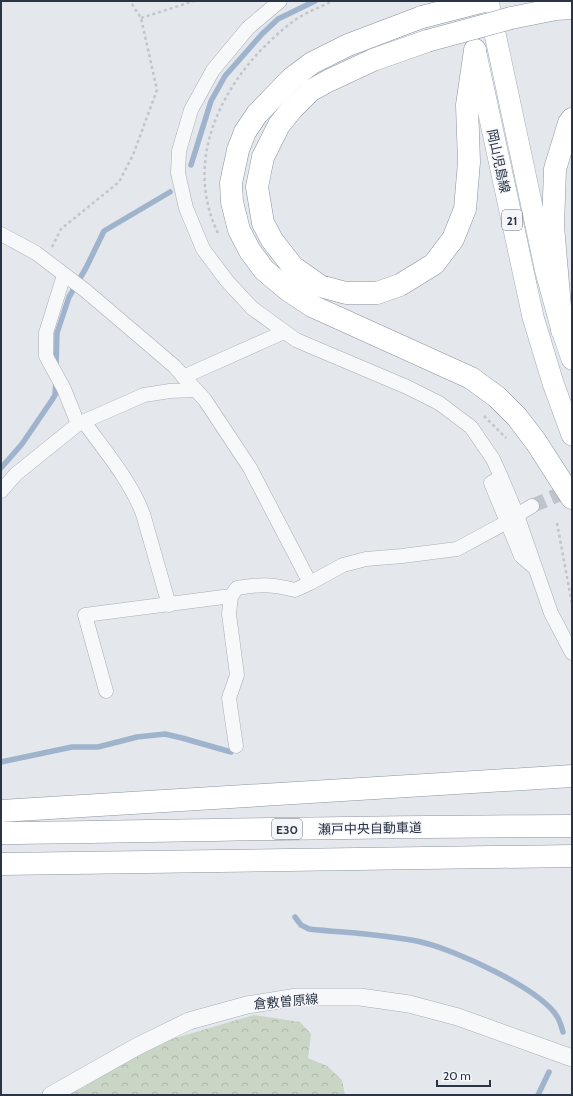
<svg xmlns="http://www.w3.org/2000/svg" width="573" height="1096" font-family="Cabin,'Noto Sans JP',sans-serif">
	<style>
		.forest { fill: url(#forest-crowns) }
		.lines { fill: none; stroke-linecap: round; stroke-linejoin: round }
		.stream { stroke: #9fb4cc; stroke-width: 5.5 }
		.minor-tunnel { stroke: #bfc3cb; stroke-width: 14; stroke-dasharray: 14 7; stroke-linecap: butt }
		.minor-casing { stroke: #a9aeb7; stroke-width: 15 }
		.tertiary-casing { stroke: #a9aeb7; stroke-width: 18 }
		.primary-casing { stroke: #a3abb8; stroke-width: 22 }
		.motorway-casing { stroke: #8b94a3; stroke-width: 23 }
		.path { stroke: #c2c5cb; stroke-width: 2.5; stroke-dasharray: 3 3; stroke-linecap: butt }
		.minor { stroke: #f7f8fa; stroke-width: 14 }
		.tertiary { stroke: #f7f8fa; stroke-width: 17 }
		.primary { stroke: #fff; stroke-width: 21 }
		.motorway { stroke: #fff; stroke-width: 22 }
		.motorway-bridge-casing { stroke: #8b94a3; stroke-width: 23; stroke-linecap: butt }
		.motorway-bridge { stroke: #fff; stroke-width: 22 }
		.labels { text-anchor: middle; dominant-baseline: central; stroke-width: 3; stroke-linejoin: round; paint-order: stroke }
		.shield { fill: #f4f6f9; stroke: #676e7b; stroke-width: 1 }
		.shield-label { font-size: 12px; font-weight: bold; fill: #2b3445 }
		.street-label { font-size: 13px; fill: #2b3445; stroke: #f4f6f9 }
	</style>
	<defs>
		<pattern id="forest-crowns" width="20" height="18" patternUnits="userSpaceOnUse"><rect width="20" height="18" fill="#c9d6c5"/><path d="M2 6a3 3 0 1 1 6 0M12 15a3 3 0 1 1 6 0" fill="none" stroke="#adb8ab"/></pattern>
	</defs>
	<rect width="100%" height="100%" fill="#e4e7ec"/>
	<polygon class="forest" points="254,1015 300,1022 311,1034 308,1058 327,1066 342,1080 345,1095 68,1095 81,1089 155,1044"/>
	<g class="lines">
		<g class="stream">
			<polyline points="191,165 211,101 225,76 262,34 278,19 315,1"/>
			<polyline points="56,367 57,333 69,297 86,268 104,231 170,192"/>
			<polyline points="1,468 22,444 52,400 55,395 56,380"/>
			<polyline points="1,762 72,747 98,747 137,737 165,734 182,738 231,752"/>
			<path d="M295,917L301,925L309,929C346,933 384,934 421,942C453,949 542,989 558,1018C560,1022 562,1028 563,1032"/>
			<polyline points="538,1095 549,1072"/>
		</g>
		<polyline class="minor-tunnel" points="532,506 572,489"/>
		<defs>
			<g id="minor">
				<polyline points="280,1 248,28 213,70 191,110 179,151 178,173 186,208 203,249 227,281 252,308 296,340 407,387 439,403 471,427 493,459 501,477 517,515 551,613 572,653"/>
				<polyline points="1,234 36,253 86,291 174,366 205,400 250,468 310,583 343,565 366,559 402,556 457,549 507,522"/>
				<polyline points="183,377 284,332"/>
				<path d="M84,422C105,451 130,480 143,514L169,605"/>
				<polyline points="78,424 144,395 170,391 196,390"/>
				<polyline points="501,477 491,483 521,556 535,568"/>
				<polyline points="1,491 16,474 78,424 64,389 46,356 46,333 64,275"/>
				<polyline points="517,515 532,506"/>
				<polyline points="231,596 229,614 237,675 229,698 236,746"/>
				<path d="M106,691L85,615L231,596L237,588C260,584 272,584 295,590L310,583"/>
			</g>
			<polyline id="tertiary" points="51,1095 138,1046 189,1021 247,1005 297,997 360,997 409,1004 458,1017 572,1058"/>
			<g id="primary">
				<polyline points="488,1 546,272 562,330 572,359"/>
				<polyline points="476,54 533,317 553,383 572,435"/>
			</g>
			<g id="motorway">
				<polyline points="422,17 348,45 312,63 292,78 257,114 245,132 238,150 231,183 232,202 239,230 250,251 264,270 288,290 312,306 471,378 497,397 517,417 536,442 572,498"/>
				<polyline points="511,18 556,9 572,8"/>
				<polyline points="427,41 373,60 328,81 310,91 292,109 279,125 263,157 257,187 263,223 272,240 293,267 320,286 346,293 377,293 400,285 434,264 453,239 465,209 469,162 467,105 475,50"/>
				<polyline points="562,330 553,226 555,169 569,123 572,119"/>
				<polyline points="1,811 572,776"/>
				<path d="M1,833C191,831 382,826 572,826"/>
				<polyline points="1,864 572,856"/>
			</g>
		</defs>
		<use href="#minor" class="minor-casing"/>
		<use href="#tertiary" class="tertiary-casing"/>
		<use href="#primary" class="primary-casing"/>
		<use href="#motorway" class="motorway-casing"/>
		<g class="path">
			<polyline points="141,18 194,1"/>
			<path d="M218,233C187,169 213,102 259,52C270,41 282,29 295,20C307,12 320,7 333,1"/>
			<polyline points="52,247 61,229 119,182 133,155 157,90 141,18 130,1"/>
			<polyline points="484,416 506,438"/>
			<polyline points="557,523 572,604"/>
		</g>
		<use href="#minor" class="minor"/>
		<use href="#tertiary" class="tertiary"/>
		<use href="#primary" class="primary"/>
		<use href="#motorway" class="motorway"/>
		<defs>
			<g id="motorway-bridge">
				<polyline points="422,17 484,1"/>
				<polyline points="427,41 511,18"/>
			</g>
		</defs>
		<use href="#motorway-bridge" class="motorway-bridge-casing"/>
		<use href="#motorway-bridge" class="motorway-bridge"/>
	</g>
	<g class="labels">
		<g class="shield">
			<rect x="502" y="210" width="20" height="20" rx="3"/>
			<rect x="272" y="819" width="30" height="20" rx="3"/>
		</g>
		<g class="shield-label">
			<text x="512" y="220">21</text>
			<text x="287" y="829">E30</text>
		</g>
		<g class="street-label">
			<text transform="translate(499 161) rotate(78)">岡山児島線</text>
			<text transform="translate(370 828) rotate(-1)">瀬戸中央自動車道</text>
			<text transform="translate(286 1001) rotate(-5)">倉敷曽原線</text>
		</g>
	</g>
	<rect width="573" height="1096" fill="none" stroke="#2b3445" stroke-width="4"/>
	<path d="M437 1080v6h53v-6" fill="none" stroke="#2b3445" stroke-width="2"/>
	<text x="443" y="1080" font-size="12" fill="#2b3445" stroke="#f4f6f9" stroke-width="3" paint-order="stroke">20 m</text>
</svg>
